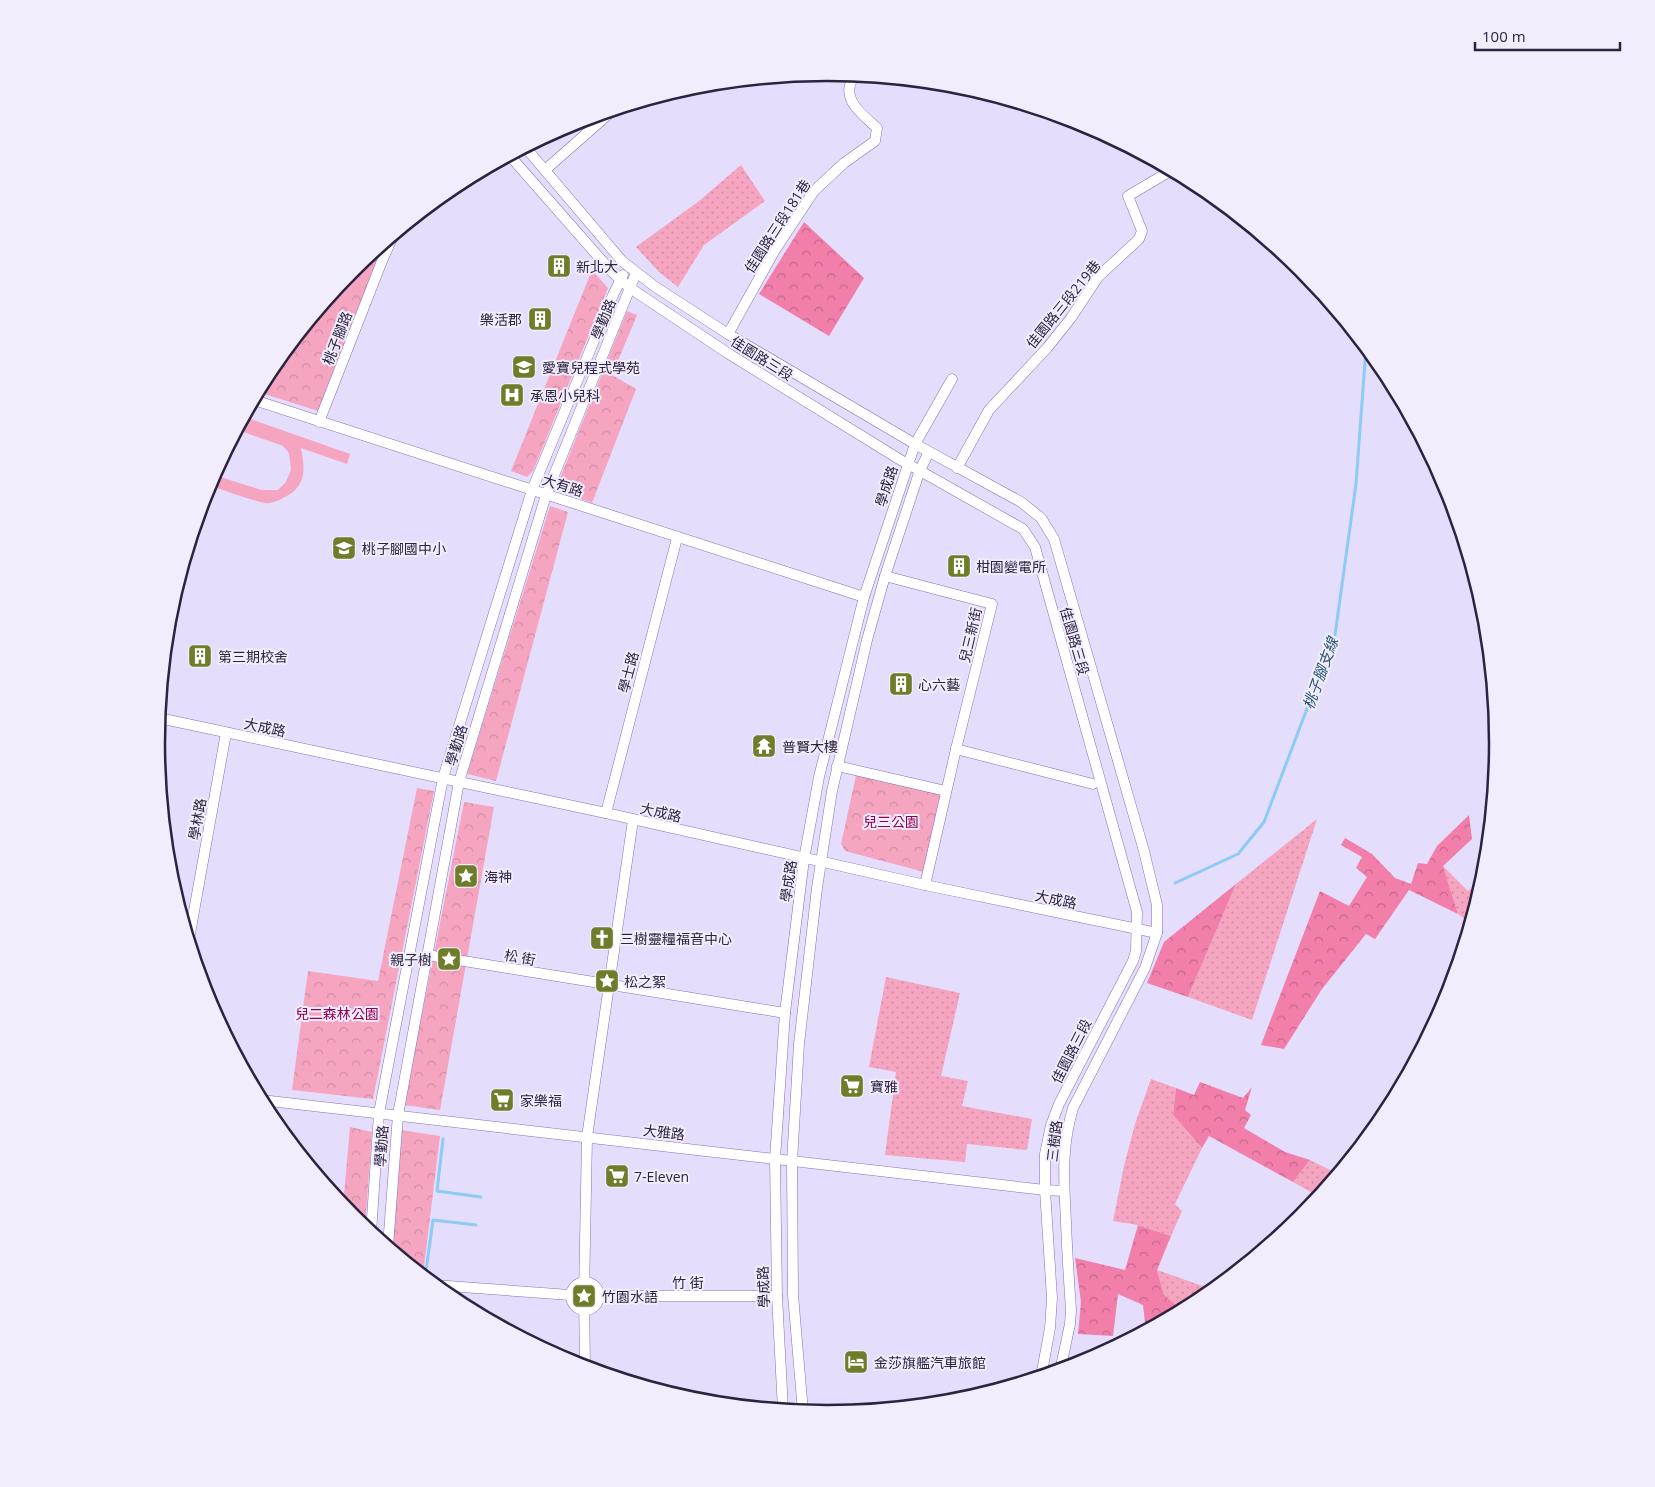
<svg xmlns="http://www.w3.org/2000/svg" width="1655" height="1487" font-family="'Open Sans','Noto Sans TC',sans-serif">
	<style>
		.grass { fill: url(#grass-dots) }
		.forest { fill: url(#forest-crowns) }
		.park { fill: url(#park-crowns) }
		.garden { fill: #f5a5c0 }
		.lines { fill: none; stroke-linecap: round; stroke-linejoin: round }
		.stream { stroke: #8bcbf5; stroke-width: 3 }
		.minor-casing { stroke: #866fb6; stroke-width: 11 }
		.minor { stroke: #fff; stroke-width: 10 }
		.labels { text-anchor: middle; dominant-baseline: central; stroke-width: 4; stroke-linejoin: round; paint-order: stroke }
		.street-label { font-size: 14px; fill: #2d2341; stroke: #f1edfd }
		.poi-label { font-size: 14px; fill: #2d2341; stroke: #f1edfd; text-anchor: start }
		.park-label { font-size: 14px; fill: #940050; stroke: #f1edfd }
		.water-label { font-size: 15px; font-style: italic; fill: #255673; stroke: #f1edfd }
		.rim { fill: none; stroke: #2d2341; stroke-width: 2.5 }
	</style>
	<defs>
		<pattern id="grass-dots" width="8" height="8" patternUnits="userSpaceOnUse" patternTransform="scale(1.25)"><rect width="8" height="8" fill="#f5a5c0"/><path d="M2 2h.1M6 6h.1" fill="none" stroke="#d28ea6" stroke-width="1.8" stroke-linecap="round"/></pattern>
		<pattern id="forest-crowns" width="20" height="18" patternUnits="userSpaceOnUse" patternTransform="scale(1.25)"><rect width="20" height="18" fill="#f27fa9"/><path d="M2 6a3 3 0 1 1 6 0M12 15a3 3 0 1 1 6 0" fill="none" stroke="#c4688b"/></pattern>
		<pattern id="park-crowns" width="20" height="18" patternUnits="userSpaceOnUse" patternTransform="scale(1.25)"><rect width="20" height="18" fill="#f5a5c0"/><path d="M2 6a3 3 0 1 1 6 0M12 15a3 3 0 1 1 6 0" fill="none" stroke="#d28ea6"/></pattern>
	</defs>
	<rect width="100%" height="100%" fill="#e5ddfc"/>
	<g class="grass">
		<polygon points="741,165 765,201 704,245 678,287 659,272 636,247 699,201"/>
		<polygon points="1317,819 1252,1020 1188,997 1236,884"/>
		<polygon points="1443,866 1468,891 1483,879 1483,882 1471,924 1458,914"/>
		<polygon points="886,977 960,993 941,1076 968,1081 962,1106 1032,1119 1027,1150 967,1144 965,1162 885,1155 896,1072 869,1067"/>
		<polygon points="1151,1079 1176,1088 1173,1115 1202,1148 1175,1204 1182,1211 1171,1236 1138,1225 1113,1221 1124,1166 1135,1124"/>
		<polygon points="1310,1160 1338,1174 1319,1197 1293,1182"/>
		<polygon points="1157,1270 1214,1290 1200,1302 1183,1311 1164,1295"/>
		<circle cx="585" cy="1296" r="14"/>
	</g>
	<g class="forest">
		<polygon points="804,222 864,278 829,336 759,294"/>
		<polygon points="1469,815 1472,839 1443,866 1458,914 1409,890 1375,939 1366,934 1322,989 1284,1049 1261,1045 1320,891 1349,906 1367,877 1356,868 1362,857 1341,845 1345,838 1372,854 1395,878 1411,884 1418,863 1427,864 1437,846"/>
		<polygon points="1236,884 1188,997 1147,983 1164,942"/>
		<polygon points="1200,1082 1243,1098 1252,1087 1245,1110 1251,1115 1244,1128 1285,1152 1310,1160 1293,1182 1209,1136 1202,1148 1173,1115 1176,1088 1194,1095"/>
		<polygon points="1138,1225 1171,1236 1157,1270 1164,1295 1183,1311 1146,1331 1143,1305 1118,1294 1113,1336 1078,1334 1081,1302 1075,1258 1125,1270"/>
	</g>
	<g class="park">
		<polygon points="390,239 318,411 258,392 270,370 353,269"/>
		<polygon points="592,270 608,288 533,471 527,477 511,471"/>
		<polygon points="627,311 637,315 612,375 636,389 592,503 556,488"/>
		<polygon points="550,506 568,512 496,781 467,774"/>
		<polygon points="857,771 946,791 928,873 845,851 841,844"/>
		<polygon points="417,788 434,791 373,1099 292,1090 308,971 378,981"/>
		<polygon points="464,802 494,807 440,1110 404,1105"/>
		<polygon points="350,1127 372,1132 365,1227 353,1218 343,1206"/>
		<polygon points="400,1130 440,1136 423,1275 392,1250"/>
	</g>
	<g class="garden">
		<path d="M245,417L350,454L347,464L301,448C305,470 307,487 283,498C278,501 270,504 265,503C246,499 227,491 208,485L214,475L262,490H278L286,482L291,470L289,453L283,446L238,430Z"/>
		<polygon points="206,491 211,492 196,543 191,542"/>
	</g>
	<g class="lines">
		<g class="stream">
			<polyline points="1175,883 1238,854 1264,822 1335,635 1356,484 1366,348"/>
			<polyline points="443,1139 437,1191 481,1197"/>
			<polyline points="426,1271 433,1220 476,1225"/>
		</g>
		<defs>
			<g id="minor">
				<path d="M526,148L622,261L654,286L728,334L915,444L1021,502L1041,518L1054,539L1144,851L1157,905V933L1145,968L1073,1108C1061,1148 1064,1181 1066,1222C1067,1251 1069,1281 1071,1310L1070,1324L1060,1371"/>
				<polyline points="510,156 611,271 630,288 729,354 899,459 1023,529 1035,547 1137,912 1136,951 1133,961 1059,1104 1051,1125 1045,1154 1045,1190 1052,1298 1050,1328 1041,1377"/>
				<polyline points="545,170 612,111"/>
				<path d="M728,334L775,250L814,191L844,163L875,141L877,128C862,114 838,98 855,75"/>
				<path d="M254,400C457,466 660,533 864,597"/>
				<polyline points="319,422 382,261 393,236"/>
				<polyline points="957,468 989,410 1047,348 1071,318 1098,277 1139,239 1142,231 1128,196 1172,170"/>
				<polyline points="885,576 992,604 956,749 925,885"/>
				<polyline points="159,718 606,813 925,885 1157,933"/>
				<polyline points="956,749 1093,784"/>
				<polyline points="837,766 946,791"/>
				<polyline points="606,813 677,538"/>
				<polyline points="189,939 226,733"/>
				<polyline points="427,955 785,1013"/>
				<polyline points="261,1100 1045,1190 1064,1191"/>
				<polyline points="371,1233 379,1113 443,778 532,490 613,295 623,275"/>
				<polyline points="388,1246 398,1115 459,782 546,495 636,273"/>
				<circle cx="585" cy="1296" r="14"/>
				<polyline points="434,1285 584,1296 777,1296"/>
				<polyline points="585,1368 584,1296 587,1137 633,820"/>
				<polyline points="783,1410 777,1296 775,1159 785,1013 804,859 819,777 864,597 915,444 952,379"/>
				<polyline points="803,1412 793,1295 792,1161 799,1044 817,888 832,791 867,640 885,576 920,470 929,452"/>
			</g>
		</defs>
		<use href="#minor" class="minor-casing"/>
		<use href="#minor" class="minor"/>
	</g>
	<defs>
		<symbol id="building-square" viewBox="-11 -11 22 22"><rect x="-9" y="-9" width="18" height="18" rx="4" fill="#6f7c29" stroke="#f1edfd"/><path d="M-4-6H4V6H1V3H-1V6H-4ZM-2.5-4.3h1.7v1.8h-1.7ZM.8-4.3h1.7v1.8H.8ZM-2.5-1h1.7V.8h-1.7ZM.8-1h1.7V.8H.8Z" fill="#fff"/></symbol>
		<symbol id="school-square" viewBox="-11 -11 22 22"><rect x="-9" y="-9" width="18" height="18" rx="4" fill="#6f7c29" stroke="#f1edfd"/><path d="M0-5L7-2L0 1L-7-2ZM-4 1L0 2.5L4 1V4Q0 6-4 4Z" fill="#fff"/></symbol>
		<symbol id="hospital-square" viewBox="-11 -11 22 22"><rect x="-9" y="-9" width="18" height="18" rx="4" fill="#6f7c29" stroke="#f1edfd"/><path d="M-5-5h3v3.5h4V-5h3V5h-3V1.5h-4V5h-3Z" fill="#fff"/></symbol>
		<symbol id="temple-square" viewBox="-11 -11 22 22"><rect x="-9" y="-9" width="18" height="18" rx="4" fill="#6f7c29" stroke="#f1edfd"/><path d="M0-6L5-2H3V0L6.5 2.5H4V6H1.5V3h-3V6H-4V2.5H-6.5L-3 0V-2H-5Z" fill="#fff"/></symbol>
		<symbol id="sight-square" viewBox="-11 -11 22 22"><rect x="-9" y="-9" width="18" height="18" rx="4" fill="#6f7c29" stroke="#f1edfd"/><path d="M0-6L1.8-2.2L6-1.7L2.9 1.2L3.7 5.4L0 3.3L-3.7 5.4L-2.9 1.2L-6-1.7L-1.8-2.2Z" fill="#fff"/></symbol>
		<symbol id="church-square" viewBox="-11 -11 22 22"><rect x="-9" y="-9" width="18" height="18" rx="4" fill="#6f7c29" stroke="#f1edfd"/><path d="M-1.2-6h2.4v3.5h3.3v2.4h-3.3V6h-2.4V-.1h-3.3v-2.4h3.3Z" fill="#fff"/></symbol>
		<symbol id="supermarket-square" viewBox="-11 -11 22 22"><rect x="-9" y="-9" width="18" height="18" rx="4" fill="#6f7c29" stroke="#f1edfd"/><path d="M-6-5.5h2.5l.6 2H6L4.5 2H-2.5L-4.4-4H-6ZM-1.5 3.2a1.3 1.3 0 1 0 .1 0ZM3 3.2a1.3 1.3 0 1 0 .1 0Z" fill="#fff"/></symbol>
		<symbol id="hotel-square" viewBox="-11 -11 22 22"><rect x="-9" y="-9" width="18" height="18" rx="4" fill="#6f7c29" stroke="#f1edfd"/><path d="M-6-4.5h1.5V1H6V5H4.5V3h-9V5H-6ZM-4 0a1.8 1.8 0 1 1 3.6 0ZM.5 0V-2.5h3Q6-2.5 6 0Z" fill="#fff"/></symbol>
	</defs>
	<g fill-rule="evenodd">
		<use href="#building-square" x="545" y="252" width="28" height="28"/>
		<use href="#building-square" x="526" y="305" width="28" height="28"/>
		<use href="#school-square" x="510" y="353" width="28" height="28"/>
		<use href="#hospital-square" x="498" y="381" width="28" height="28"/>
		<use href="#school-square" x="330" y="534" width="28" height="28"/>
		<use href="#building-square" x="945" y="552" width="28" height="28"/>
		<use href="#building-square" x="186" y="642" width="28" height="28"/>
		<use href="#building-square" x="887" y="670" width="28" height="28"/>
		<use href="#temple-square" x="750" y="732" width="28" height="28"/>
		<use href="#sight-square" x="452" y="862" width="28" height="28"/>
		<use href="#church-square" x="588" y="924" width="28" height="28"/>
		<use href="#sight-square" x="435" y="945" width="28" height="28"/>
		<use href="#sight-square" x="593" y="967" width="28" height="28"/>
		<use href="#supermarket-square" x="838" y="1072" width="28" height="28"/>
		<use href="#supermarket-square" x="488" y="1086" width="28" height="28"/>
		<use href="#supermarket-square" x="603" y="1162" width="28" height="28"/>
		<use href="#sight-square" x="570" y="1282" width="28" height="28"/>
		<use href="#hotel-square" x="842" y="1348" width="28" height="28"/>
	</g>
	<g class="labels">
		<g class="street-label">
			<text transform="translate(777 226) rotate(-57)">佳園路三段181巷</text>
			<text transform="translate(1063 304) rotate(-51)">佳園路三段219巷</text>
			<text transform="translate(603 319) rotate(-68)">學勤路</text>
			<text transform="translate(337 338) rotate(-69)">桃子腳路</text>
			<text transform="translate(762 358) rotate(32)">佳園路三段</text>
			<text transform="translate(563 485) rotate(18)">大有路</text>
			<text transform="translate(886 486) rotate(-72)">學成路</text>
			<text transform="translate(970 635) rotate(-77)">兒三新街</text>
			<text transform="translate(1075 641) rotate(74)">佳園路三段</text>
			<text transform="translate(628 672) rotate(-75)">學士路</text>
			<text transform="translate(265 727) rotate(12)">大成路</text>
			<text transform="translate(456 745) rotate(-73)">學勤路</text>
			<text transform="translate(661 812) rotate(13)">大成路</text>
			<text transform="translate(197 819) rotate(-80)">學林路</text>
			<text transform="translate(788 881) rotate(-82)">學成路</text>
			<text transform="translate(1056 899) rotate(12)">大成路</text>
			<text transform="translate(520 957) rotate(10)">松 街</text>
			<text transform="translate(1071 1051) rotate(-63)">佳園路三段</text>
			<text transform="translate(664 1132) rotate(7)">大雅路</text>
			<text transform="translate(1054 1141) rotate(-83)">三樹路</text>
			<text transform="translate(381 1146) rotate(-86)">學勤路</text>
			<text x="688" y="1282">竹 街</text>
			<text transform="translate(763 1287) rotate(-92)">學成路</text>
		</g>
		<g class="poi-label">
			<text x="576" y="266">新北大</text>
			<text x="522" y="319" text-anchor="end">樂活郡</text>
			<text x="542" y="367">愛寶兒程式學苑</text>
			<text x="530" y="395">承恩小兒科</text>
			<text x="362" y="548">桃子腳國中小</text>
			<text x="976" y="566">柑園變電所</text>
			<text x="218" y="656">第三期校舍</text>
			<text x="918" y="684">心六藝</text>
			<text x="782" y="746">普賢大樓</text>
			<text x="484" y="876">海神</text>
			<text x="620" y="938">三樹靈糧福音中心</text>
			<text x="432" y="959" text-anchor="end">親子樹</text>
			<text x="624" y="981">松之絮</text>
			<text x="870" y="1086">寶雅</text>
			<text x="520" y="1100">家樂福</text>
			<text x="634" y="1176">7-Eleven</text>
			<text x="602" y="1296">竹園水語</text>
			<text x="874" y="1362">金莎旗艦汽車旅館</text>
		</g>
		<g class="park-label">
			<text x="891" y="821">兒三公園</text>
			<text x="337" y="1013">兒二森林公園</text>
		</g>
		<g class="water-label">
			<text transform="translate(1320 673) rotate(-70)">桃子腳支線</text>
		</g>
	</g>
	<path d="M0 0H1655V1487H0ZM165 743a662 662 0 1 1 1324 0a662 662 0 1 1-1324 0Z" fill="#f1edfd" fill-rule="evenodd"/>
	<path class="rim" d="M165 743a662 662 0 1 1 1324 0a662 662 0 1 1-1324 0Z"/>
	<path d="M1475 42v8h145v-8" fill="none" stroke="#2d2341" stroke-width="2.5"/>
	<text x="1482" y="42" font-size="15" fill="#2d2341" stroke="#f1edfd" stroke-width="4" paint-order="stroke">100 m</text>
</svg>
